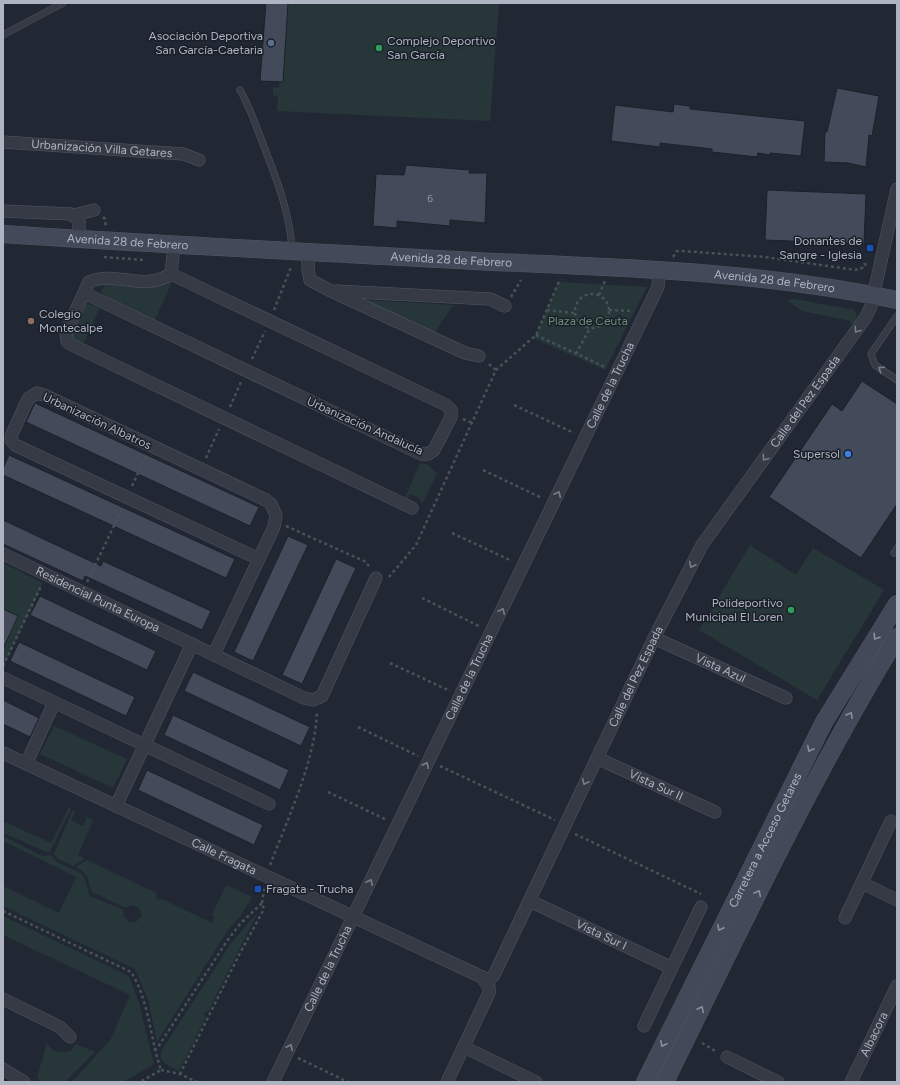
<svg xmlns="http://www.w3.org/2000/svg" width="900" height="1085" font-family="Figtree,sans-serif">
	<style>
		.green { fill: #273739 }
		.building { fill: #434a59; stroke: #1c212b }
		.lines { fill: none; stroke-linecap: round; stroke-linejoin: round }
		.lane-casing { stroke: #525763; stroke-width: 7 }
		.street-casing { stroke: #525763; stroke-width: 13 }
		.secondary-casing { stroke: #525763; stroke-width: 18 }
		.path { stroke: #455357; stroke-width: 2.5; stroke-dasharray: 3 3; stroke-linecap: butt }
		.lane { stroke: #353a45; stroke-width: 6 }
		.street { stroke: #353a45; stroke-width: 12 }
		.secondary { stroke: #434958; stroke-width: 17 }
		.oneway { stroke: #787d8a }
		.oneway2 { stroke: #898f9d }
		.service-dot { fill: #5c6f8a; stroke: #1a1f29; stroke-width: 1.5 }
		.leisure-dot { fill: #2e9e5b; stroke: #1a1f29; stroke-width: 1.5 }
		.transit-dot { fill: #1a4fb4; stroke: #1a1f29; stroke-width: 1.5 }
		.education-dot { fill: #8d6e63; stroke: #1a1f29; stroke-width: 1.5 }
		.shop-dot { fill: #3f7fe0; stroke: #1a1f29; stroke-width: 1.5 }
		.labels { text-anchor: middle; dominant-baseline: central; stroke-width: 3; stroke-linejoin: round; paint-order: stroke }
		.number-label { font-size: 10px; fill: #949aa8 }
		.poi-label { font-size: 12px; fill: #afb4c2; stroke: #1a1f29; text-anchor: end }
		.street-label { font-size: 12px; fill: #afb4c2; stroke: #1a1f29 }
		.park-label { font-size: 12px; fill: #699076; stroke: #1a1f29 }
	</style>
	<rect width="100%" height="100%" fill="#212834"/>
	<g class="green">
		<polygon points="267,3 499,3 490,121 277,111 278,96 273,95 273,87 279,88 279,82 260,81"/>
		<polygon points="172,282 154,322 103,296 101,291 107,283"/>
		<polygon points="559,282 647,287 605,370 533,338 536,335"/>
		<polygon points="794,299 854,310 857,316 855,322 850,324 851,321 802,311 787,300"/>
		<polygon points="365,300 367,300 453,305 433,335 365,302"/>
		<polygon points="88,304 100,308 82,347 75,343 71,335 86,305"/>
		<polygon points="420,463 428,465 437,473 422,504 419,498 411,494 404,500"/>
		<polygon points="750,545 796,575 813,548 884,590 817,700 699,630"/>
		<polygon points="3,563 43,583 3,667"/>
		<polygon points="54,726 127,759 113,788 40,754"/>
		<polygon points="69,807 71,809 49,853 3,833 3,821 51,843"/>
		<polygon points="73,810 75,811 71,820 83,826 87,817 93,820 78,855 85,859 73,866 57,858 54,854"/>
		<path d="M3,836L42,856L51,855C57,867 74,866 82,875C87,880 86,889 90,896L124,910L123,916L130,922H136L141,917C143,909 138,907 131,905L126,908L92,892C86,878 92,877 76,867L87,860L156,893V899L164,900L212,923L215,916L212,915L226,885L252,897L241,915L228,930L157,1042L148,999L135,969L3,906V886L59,913L76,877L3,841Z"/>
		<path d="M258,912L209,1010L204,1013L206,1017L179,1071C169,1066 155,1061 163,1048L232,942Z"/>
		<polygon points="3,916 129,976 139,1003 154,1064 123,1082 72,1082 111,1039 130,995 3,935"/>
		<path d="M47,1043C53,1053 60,1053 71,1051L76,1044L95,1052L65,1082H42L37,1078Z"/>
	</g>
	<g class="building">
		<polygon points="266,3 288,3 283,82 260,81"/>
		<polygon points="837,88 879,96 872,136 869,135 866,167 848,163 824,162 825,132 827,132"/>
		<polygon points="674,104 690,106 690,109 805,121 801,156 770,153 770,155 758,153 757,157 712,152 712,149 660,143 660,147 611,141 615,105 673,112"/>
		<polygon points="406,165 470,170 469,173 487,173 485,223 450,220 450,226 397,221 397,228 373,226 376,174 404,175"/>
		<polygon points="767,190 866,194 864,244 765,240"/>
		<polygon points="862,381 897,404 897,504 861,558 769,497 832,404 842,411"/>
		<polygon points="35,403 259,507 250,526 26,422"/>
		<polygon points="9,455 235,559 226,578 3,475 3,469"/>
		<polygon points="3,520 101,566 103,561 211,611 202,630 85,576 83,581 3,544"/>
		<polygon points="288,536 308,545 253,661 234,652"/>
		<polygon points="336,559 356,568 302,684 282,675"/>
		<polygon points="40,596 156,651 147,670 30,615"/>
		<polygon points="3,609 18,616 3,649"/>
		<polygon points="19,642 135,697 126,716 10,661"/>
		<polygon points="193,672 310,727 301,746 184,691"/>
		<polygon points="3,700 39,718 30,737 3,724"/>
		<polygon points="173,715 289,770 280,790 164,735"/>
		<polygon points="147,770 263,825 254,845 138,790"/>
	</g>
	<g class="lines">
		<defs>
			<g id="lane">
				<polyline points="3,35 63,3"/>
				<path d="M240,90C250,107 256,126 263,144C276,178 290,212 292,250"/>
				<polyline points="897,316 871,354 875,365 897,380"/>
				<polyline points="894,553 897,548"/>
			</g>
			<g id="street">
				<path id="s1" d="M3,142L183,154L199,160"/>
				<polyline points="3,211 71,214 79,220 79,239"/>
				<polyline points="74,215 94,210"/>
				<path d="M174,246L171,274C142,292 116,270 89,282L66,332L67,341L70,344L412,508"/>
				<polyline points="308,252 308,269 310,280 329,290 465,353 479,356"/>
				<polyline points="336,291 490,299 505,306"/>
				<polyline points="84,293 421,454 428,454 434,450 451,417 451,410 446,405 171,274"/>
				<path id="s2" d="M3,554L304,698L313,700L322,696L376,578"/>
				<path id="s3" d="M654,638L786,698"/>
				<polyline points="214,654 274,527 276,515 271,504 266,500 44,395 37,393 28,399 12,434 11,440 15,445 259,559"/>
				<polyline points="3,678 269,804"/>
				<path id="s4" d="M3,753L482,977L489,987V993L447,1082"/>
				<path id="s5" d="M597,758L715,812"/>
				<polyline points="26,764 54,703"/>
				<polyline points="116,806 192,644"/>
				<polyline points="862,883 897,900"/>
				<path id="s6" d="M530,901L672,968"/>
				<polyline points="845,918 891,821"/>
				<path id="s7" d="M486,982L494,975L654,638L702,545L866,317L871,306L897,189"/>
				<polyline points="3,999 60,1027 70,1037"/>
				<polyline points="644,1026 701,907"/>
				<polyline points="464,1047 536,1082"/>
				<polyline points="727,1057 778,1082"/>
				<polyline points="3,1069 24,1082"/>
				<path id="s8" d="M273,1082L658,287L660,270"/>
				<path id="s9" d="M851,1082L897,986"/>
			</g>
			<g id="secondary">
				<path id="s10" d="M3,234C166,245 330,253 494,262C629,268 764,272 897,300"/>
				<path id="s11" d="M645,1082L824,722L897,604"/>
				<path d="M665,1082C739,932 810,780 897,637"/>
			</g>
		</defs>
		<use href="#lane" class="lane-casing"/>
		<use href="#street" class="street-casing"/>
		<use href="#secondary" class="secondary-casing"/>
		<g class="path">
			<polyline points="103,217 105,219 106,227"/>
			<polyline points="104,257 143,260"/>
			<polyline points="673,257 677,251 682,251 765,257 855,270 862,268 864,264 867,265"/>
			<circle cx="592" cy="311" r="17"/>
			<polyline points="599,295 605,281"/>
			<polyline points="511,297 521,280"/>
			<polyline points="274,310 291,267"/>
			<polyline points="547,310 574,313"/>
			<polyline points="609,310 633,311"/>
			<polyline points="536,335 605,367"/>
			<polyline points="576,354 590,328"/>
			<polyline points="252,359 265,331"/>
			<polyline points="489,364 496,370"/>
			<polyline points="514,405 574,433"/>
			<polyline points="230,407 241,382"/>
			<polyline points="463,419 472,423"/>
			<polyline points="206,458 219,429"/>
			<polyline points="483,470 542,498"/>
			<polyline points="132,486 146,456"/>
			<polyline points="286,526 366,562 370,568"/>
			<polyline points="452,533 512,561"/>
			<polyline points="389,577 416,545 496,370 536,335 560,279"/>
			<polyline points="87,582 122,509"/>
			<polyline points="422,598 481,627"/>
			<polyline points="390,663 450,691"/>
			<polyline points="3,666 41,586"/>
			<polyline points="358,727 418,756"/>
			<polyline points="440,766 555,820"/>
			<polyline points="328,792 387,820"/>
			<polyline points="575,834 701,894"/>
			<path d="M270,865C288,818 315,761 317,712"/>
			<polyline points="262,903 264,889"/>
			<path d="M3,911L131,972C149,1000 150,1038 161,1070L140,1082"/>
			<polyline points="702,1043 717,1052"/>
			<polyline points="154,1050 158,1047 227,941 240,924 262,903 264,909 240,953 180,1074"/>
			<polyline points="298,1058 348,1082"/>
			<polyline points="161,1070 180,1074 197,1082"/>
		</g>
		<use href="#lane" class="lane"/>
		<use href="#street" class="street"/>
		<use href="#secondary" class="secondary"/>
	</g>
	<defs><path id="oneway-chevron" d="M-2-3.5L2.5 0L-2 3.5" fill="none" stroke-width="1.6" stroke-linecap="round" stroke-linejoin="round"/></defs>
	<g class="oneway">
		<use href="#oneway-chevron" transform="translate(857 330) rotate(126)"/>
		<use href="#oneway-chevron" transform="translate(881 369) rotate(-146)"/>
		<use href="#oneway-chevron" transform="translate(765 458) rotate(126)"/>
		<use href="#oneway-chevron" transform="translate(558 494) rotate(-64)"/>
		<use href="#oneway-chevron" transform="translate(692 565) rotate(117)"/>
		<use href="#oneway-chevron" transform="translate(502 611) rotate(-64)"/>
		<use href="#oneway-chevron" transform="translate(426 765) rotate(-64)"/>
		<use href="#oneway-chevron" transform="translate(585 782) rotate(115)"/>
		<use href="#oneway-chevron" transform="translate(370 882) rotate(-65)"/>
		<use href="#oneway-chevron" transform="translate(290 1047) rotate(-64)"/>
	</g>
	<g class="oneway2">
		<use href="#oneway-chevron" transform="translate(876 637) rotate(123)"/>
		<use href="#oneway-chevron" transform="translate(850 715) rotate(-60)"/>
		<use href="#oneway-chevron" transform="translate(810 749) rotate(117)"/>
		<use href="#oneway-chevron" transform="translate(758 893) rotate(-64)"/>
		<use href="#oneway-chevron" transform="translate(720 928) rotate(116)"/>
		<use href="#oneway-chevron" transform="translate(701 1009) rotate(-64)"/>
		<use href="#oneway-chevron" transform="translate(663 1044) rotate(116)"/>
	</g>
	<circle class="service-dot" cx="271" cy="43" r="4"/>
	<g class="leisure-dot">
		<circle cx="379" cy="48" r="4"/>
		<circle cx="791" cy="610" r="4"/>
	</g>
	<g class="transit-dot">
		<rect x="866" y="244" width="8" height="8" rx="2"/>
		<rect x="254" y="885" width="8" height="8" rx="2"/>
	</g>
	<circle class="education-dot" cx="31" cy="321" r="4"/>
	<circle class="shop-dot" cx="848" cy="454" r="4"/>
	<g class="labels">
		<g class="number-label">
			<text x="430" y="198">6</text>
		</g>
		<g class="poi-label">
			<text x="263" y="36">Asociación Deportiva<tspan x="263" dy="14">San García-Caetaria</tspan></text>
			<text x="387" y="41" text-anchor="start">Complejo Deportivo<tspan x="387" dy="14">San García</tspan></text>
			<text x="862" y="241">Donantes de<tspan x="862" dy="14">Sangre - Iglesia</tspan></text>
			<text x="39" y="314" text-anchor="start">Colegio<tspan x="39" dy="14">Montecalpe</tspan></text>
			<text x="840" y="454">Supersol</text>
			<text x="783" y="603">Polideportivo<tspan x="783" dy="14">Municipal El Loren</tspan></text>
			<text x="266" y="889" text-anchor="start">Fragata - Trucha</text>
		</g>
		<g class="street-label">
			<text stroke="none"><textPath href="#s1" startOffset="99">Urbanización Villa Getares</textPath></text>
			<text stroke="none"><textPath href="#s10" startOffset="125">Avenida 28 de Febrero</textPath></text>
			<text stroke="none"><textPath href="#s10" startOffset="449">Avenida 28 de Febrero</textPath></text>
			<text stroke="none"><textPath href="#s10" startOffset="773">Avenida 28 de Febrero</textPath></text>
			<text stroke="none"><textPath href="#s8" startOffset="774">Calle de la Trucha</textPath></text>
			<text stroke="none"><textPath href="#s7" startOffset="665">Calle del Pez Espada</textPath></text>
			<text transform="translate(97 421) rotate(25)">Urbanización Albatros</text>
			<text transform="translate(365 426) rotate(24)">Urbanización Andalucía</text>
			<text stroke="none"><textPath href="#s2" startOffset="105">Residencial Punta Europa</textPath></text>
			<text stroke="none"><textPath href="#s3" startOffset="73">Vista Azul</textPath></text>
			<text stroke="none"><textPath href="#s7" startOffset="341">Calle del Pez Espada</textPath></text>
			<text stroke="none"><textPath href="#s8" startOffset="450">Calle de la Trucha</textPath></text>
			<text stroke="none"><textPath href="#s5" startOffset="65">Vista Sur II</textPath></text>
			<text stroke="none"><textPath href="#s11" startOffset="270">Carretera a Acceso Getares</textPath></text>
			<text stroke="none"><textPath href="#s4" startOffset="244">Calle Fragata</textPath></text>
			<text stroke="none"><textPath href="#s6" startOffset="79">Vista Sur I</textPath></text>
			<text stroke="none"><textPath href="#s8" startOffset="126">Calle de la Trucha</textPath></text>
			<text stroke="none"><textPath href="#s9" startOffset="53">Albacora</textPath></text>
		</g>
		<g class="park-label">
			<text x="588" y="321">Plaza de Ceuta</text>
		</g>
	</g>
	<rect width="900" height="1085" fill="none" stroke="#afb4c2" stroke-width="8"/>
</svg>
